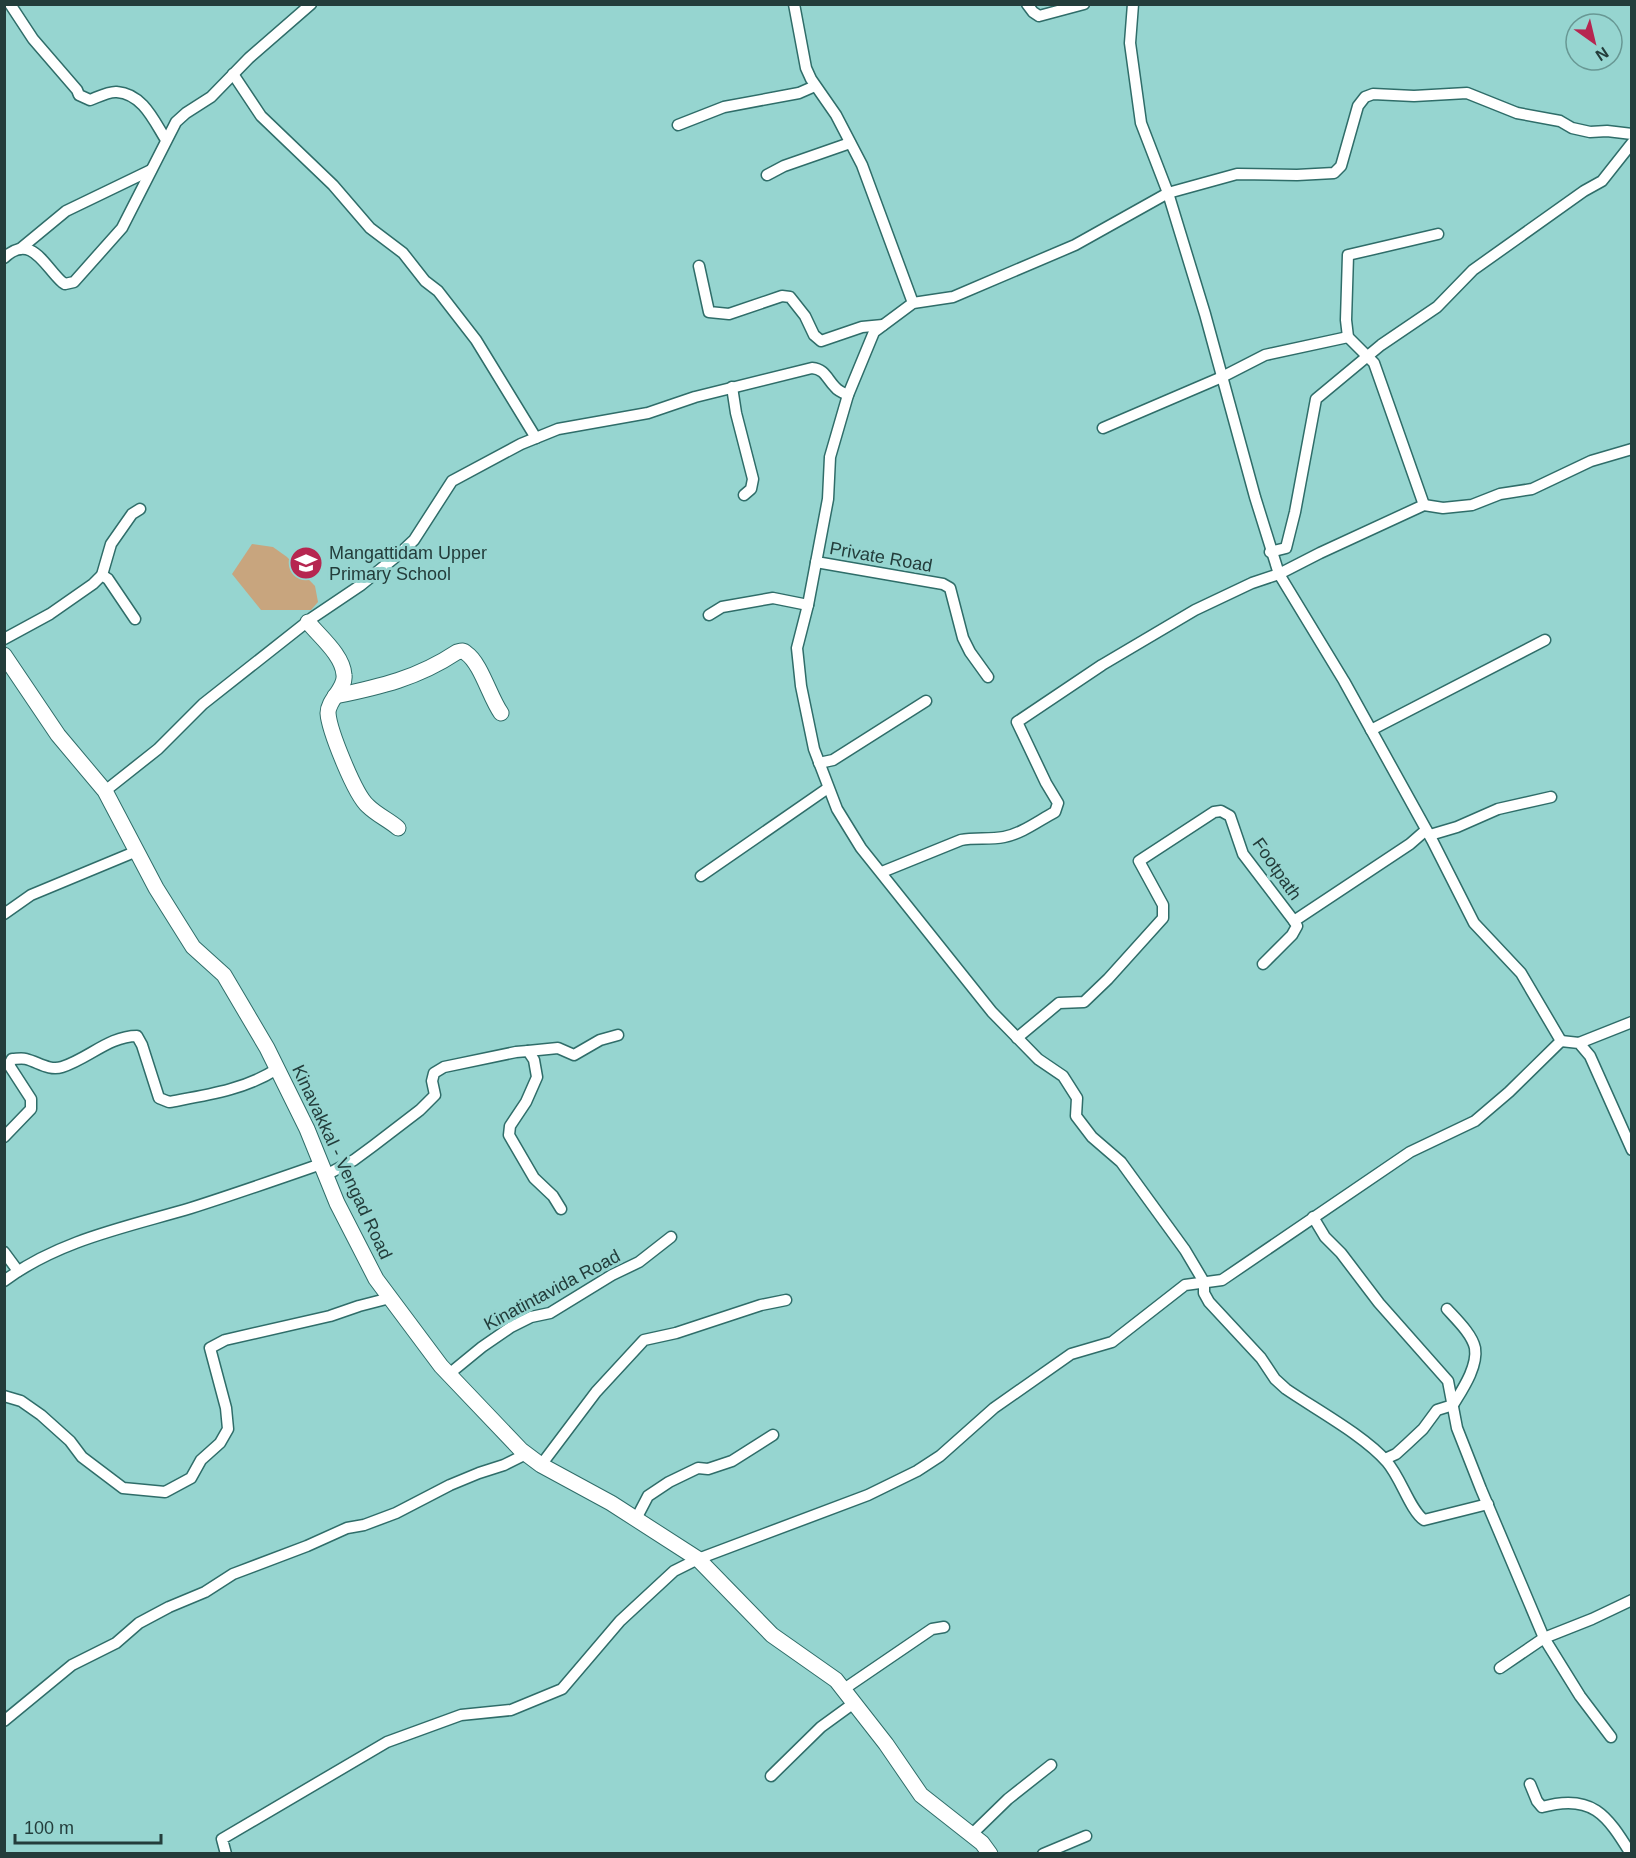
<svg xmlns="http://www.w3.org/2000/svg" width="1636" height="1858" font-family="Arial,sans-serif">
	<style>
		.green { fill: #c8a57e }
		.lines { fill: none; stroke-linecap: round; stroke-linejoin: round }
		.street-casing { stroke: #2f6d69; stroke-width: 13 }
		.secondary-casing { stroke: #2f6d69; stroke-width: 17 }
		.street { stroke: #fff; stroke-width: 10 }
		.secondary { stroke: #fff; stroke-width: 15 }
		.labels { text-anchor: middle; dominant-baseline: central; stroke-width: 6; stroke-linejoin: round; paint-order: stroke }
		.poi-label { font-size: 18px; fill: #233d3b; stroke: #96d5d0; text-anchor: start }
		.street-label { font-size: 18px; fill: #233d3b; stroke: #96d5d0 }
	</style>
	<rect width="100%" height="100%" fill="#96d5d0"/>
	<polygon class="green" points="252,544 273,547 287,557 315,586 318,602 311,610 261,610 232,574"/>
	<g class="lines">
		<defs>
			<g id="street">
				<path d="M10,4L33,39L77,90L79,95L90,100C98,97 109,91 117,92C143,94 154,121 166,140"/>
				<polyline points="794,4 806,68 811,79 836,115 862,165 913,303"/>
				<polyline points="1027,4 1033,12 1039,16 1084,4"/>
				<polyline points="233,74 261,116 333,185 370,228 403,253 425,281 438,291 476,340 536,438"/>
				<polyline points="678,125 724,107 799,93 815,86"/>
				<polyline points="767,175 784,166 850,143"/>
				<polyline points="20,249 66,211 151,170"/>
				<path d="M4,258C31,232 45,267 62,282L65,284L74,282L122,228L176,122L186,113L211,97L249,58L311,4"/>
				<polyline points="699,266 709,312 729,314 782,296 790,297 805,316 814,335 821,341 862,327 883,325"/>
				<polyline points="732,387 736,413 753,479 751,489 744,495"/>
				<polyline points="1103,428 1222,377 1265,355 1348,337"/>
				<polyline points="1424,505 1374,363 1348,337 1346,320 1348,255 1438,234"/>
				<polyline points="1270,552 1286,548 1295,512 1316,399 1381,345 1437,307 1473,270 1584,191 1602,181 1632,143"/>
				<polyline points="816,562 943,584 950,588 963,638 970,652 988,677"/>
				<polyline points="102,575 108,579 135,619"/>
				<polyline points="709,615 722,607 773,598 808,605"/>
				<polyline points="4,639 50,614 93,584 102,575 111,544 132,514 140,509"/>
				<polyline points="1371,730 1545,640"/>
				<polyline points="819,763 833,760 926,701"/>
				<path d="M105,791L158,749L203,704L312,618L361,585L398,555L414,540L452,481L521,444L558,429L648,413L695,397L812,368C825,369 827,379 835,387C838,391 843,393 848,395"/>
				<polyline points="1430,835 1457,827 1498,809 1551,797"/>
				<path d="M882,872L961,840C975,837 989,840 1004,837C1023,833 1038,821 1055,812L1058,803L1046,783L1017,722L1102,665L1195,610L1252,583L1279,574L1320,553L1424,505L1443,508L1472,505L1500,494L1532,489L1591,461L1632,449"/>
				<polyline points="701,876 828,788"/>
				<polyline points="4,914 31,895 137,851"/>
				<polyline points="1263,964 1292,935 1297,926 1294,921 1410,844 1426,830"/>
				<polyline points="1017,1038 1059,1003 1084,1002 1108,979 1163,918 1163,905 1139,861 1214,812 1221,811 1230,816 1243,854 1294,921"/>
				<polyline points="1561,1041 1579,1043 1590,1056 1632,1150"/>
				<polyline points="1579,1043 1632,1022"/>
				<polyline points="528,1051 558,1048 574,1055 600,1040 618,1035"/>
				<path d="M4,1137L31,1109V1099L9,1065L12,1059C16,1059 22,1058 26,1059C38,1062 49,1071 62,1067C88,1059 109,1036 137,1036L142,1045L159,1098L169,1102C207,1095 244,1090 277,1069"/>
				<polyline points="326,1175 354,1160 373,1146 420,1110 435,1095 432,1081 434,1073 444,1067 516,1052 528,1051 534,1060 537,1077 526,1102 510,1126 509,1135 534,1178 553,1196 561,1209"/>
				<polyline points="1313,1217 1325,1237 1341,1253 1379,1303 1448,1381 1457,1428 1481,1489 1544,1638 1592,1619 1632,1600"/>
				<polyline points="4,1252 18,1271"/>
				<path d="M4,1281C59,1240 127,1227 191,1208C235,1194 278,1179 321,1164"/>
				<polyline points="449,1374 482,1347 511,1327 531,1317 550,1313 612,1275 639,1262 671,1237"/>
				<polyline points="4,1396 21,1401 41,1415 70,1441 82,1457 123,1488 165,1492 191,1478 201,1460 220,1443 228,1429 226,1408 210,1348 225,1340 330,1316 359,1306 390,1298"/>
				<path d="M1385,1459L1396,1454L1407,1444L1423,1429L1437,1410L1453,1405C1462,1390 1478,1367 1475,1348C1472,1334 1456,1319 1447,1309"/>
				<polyline points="541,1465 596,1392 644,1340 676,1333 761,1305 786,1300"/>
				<path d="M1488,1504L1424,1520C1410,1510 1401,1478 1387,1462C1365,1436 1315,1409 1286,1389L1275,1379L1261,1358L1209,1302L1204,1293V1282L1185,1250L1121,1162L1092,1137L1076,1116L1077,1098L1063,1076L1038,1059L992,1012L861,848L837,809L814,749L801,686L797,648L808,605L828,499L830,457L848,395L874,332L913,303L953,297L1075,245L1168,193L1237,174L1297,175L1334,173L1341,166L1358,106L1365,97L1373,94L1414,96L1467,93L1517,113L1560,121L1572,128L1590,132L1607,131L1632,134"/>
				<polyline points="636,1519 648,1496 669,1482 698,1468 708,1469 732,1461 773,1435"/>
				<polyline points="1500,1668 1544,1638 1580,1696 1611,1737"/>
				<polyline points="844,1689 932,1629 944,1627"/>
				<polyline points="4,1721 72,1665 116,1643 139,1623 169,1607 205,1592 233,1574 307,1546 347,1528 364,1525 396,1513 450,1485 479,1473 504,1465 526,1454"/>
				<polyline points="771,1776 821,1727 854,1703"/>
				<path d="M1530,1784L1537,1801L1542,1807C1592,1793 1607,1815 1631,1854"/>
				<polyline points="971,1835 1008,1799 1051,1765"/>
				<polyline points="226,1854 222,1839 387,1742 461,1715 511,1710 562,1689 620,1621 674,1571 698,1559 868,1495 917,1471 940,1456 994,1408 1071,1354 1112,1342 1185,1285 1222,1280 1410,1152 1475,1121 1509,1092 1561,1041 1521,973 1474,923 1432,840 1344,681 1279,574 1255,497 1205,314 1168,193 1141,123 1130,43 1133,4"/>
				<polyline points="1043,1854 1086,1836"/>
			</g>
			<g id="secondary">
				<path d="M308,622C319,636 343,655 344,675C346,689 328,699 328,713C329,730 355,795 368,806C377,815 389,820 398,828"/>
				<polyline points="4,655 58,735 105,791 156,888 193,947 224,975 267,1048 307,1129 337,1203 376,1279 441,1366 521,1450 541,1465 611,1503 698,1559 772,1635 836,1680 886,1744 921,1795 982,1843 990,1854"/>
				<path d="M335,696C380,687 418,678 457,652C461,651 463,650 466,653C481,663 490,698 501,713"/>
			</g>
		</defs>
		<use href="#street" class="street-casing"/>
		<use href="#secondary" class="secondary-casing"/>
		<use href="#street" class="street"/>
		<use href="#secondary" class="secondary"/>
	</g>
	<defs>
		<symbol id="school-disc" viewBox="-11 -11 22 22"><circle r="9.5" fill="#b62650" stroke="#96d5d0"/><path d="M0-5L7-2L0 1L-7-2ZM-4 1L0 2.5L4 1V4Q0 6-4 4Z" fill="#fff"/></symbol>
	</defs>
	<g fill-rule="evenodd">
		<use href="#school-disc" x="287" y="544" width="38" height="38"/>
	</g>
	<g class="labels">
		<g class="poi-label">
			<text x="329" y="553">Mangattidam Upper<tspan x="329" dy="21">Primary School</tspan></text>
		</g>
		<g class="street-label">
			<text transform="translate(881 557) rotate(10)">Private Road</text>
			<text transform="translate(1277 869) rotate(55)">Footpath</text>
			<text transform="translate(342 1162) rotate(65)">Kinavakkal - Vengad Road</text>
			<text transform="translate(552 1290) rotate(-28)">Kinatintavida Road</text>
		</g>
	</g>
	<rect width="1636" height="1858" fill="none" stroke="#233d3b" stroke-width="12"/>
	<g transform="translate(1594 42) rotate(146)"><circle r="28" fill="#96d5d0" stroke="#689894" stroke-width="1.5"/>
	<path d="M0-4.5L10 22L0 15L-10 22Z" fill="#b62650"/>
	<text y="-9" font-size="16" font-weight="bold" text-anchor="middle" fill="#233d3b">N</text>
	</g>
	<path d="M15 1834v9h146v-9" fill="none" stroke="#233d3b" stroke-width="3"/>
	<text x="24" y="1834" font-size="18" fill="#233d3b" stroke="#96d5d0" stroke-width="4.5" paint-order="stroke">100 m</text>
</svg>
